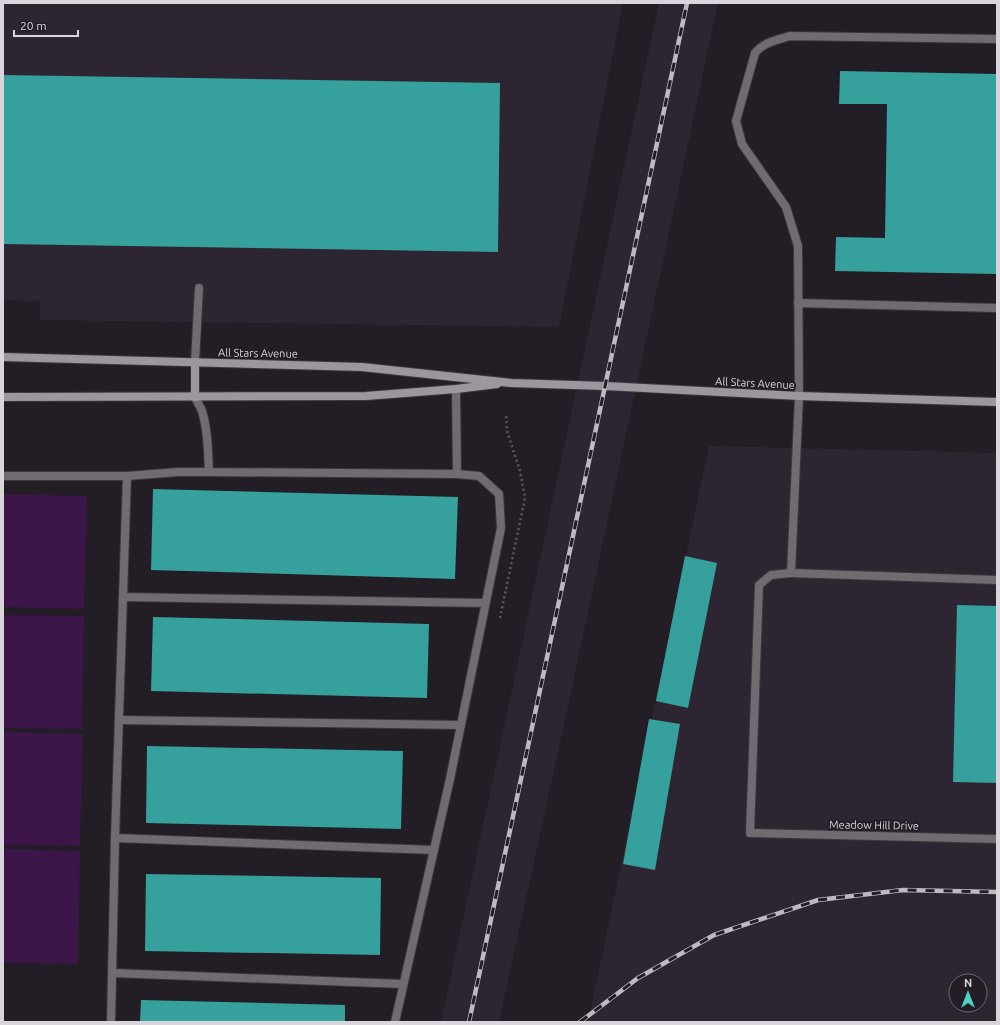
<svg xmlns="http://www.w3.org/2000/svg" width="1000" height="1025" font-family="Ubuntu,sans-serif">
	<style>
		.built { fill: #2e2532; fill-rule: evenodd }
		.green { fill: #3c1549 }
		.building { fill: #35a09c }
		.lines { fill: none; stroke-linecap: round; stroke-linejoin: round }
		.lane-casing { stroke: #3d373f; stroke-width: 10 }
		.street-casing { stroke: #3d373f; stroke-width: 10 }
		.secondary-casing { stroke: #3d373f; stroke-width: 10 }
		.path { stroke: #5d5860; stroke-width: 2.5; stroke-dasharray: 2 3; stroke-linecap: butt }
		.lane { stroke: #6f6b70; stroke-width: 8 }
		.street { stroke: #6f6b70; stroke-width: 8 }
		.secondary { stroke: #9c969f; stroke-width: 8 }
		.rail-casing { stroke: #bfbac1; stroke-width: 4.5 }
		.rail { stroke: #231d26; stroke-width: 3; stroke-dasharray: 9; stroke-linecap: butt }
		.labels { text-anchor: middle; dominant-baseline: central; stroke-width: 4; stroke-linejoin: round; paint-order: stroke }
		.street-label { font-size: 11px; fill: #dad5dc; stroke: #231d26 }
	</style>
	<rect width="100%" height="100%" fill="#231d26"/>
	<g class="built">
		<polygon points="3,3 623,3 559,327 40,320 40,301 3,300"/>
		<polygon points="659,3 718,3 564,725 499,1022 441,1022"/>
		<path d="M709,446L997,453V1022H588ZM956,981H980V1005H956Z"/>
	</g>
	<g class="green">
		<polygon points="3,494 87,496 84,609 3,607"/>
		<polygon points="3,615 84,616 82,729 3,728"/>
		<polygon points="3,732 83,734 80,846 3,845"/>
		<polygon points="3,849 80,851 78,964 3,962"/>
	</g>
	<g class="building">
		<polygon points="840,71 997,74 997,274 835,271 836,237 885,238 887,104 839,104"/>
		<polygon points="3,75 500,83 498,252 3,244"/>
		<polygon points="153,489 458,497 455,579 151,570"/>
		<polygon points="685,556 717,563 688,708 656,701"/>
		<polygon points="957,605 997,606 997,783 953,782"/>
		<polygon points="153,617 429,624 427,698 151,691"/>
		<polygon points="649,719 680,724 655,870 623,864"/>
		<polygon points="147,746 403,751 401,829 146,823"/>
		<polygon points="146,874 381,878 380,955 145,951"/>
		<polygon points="141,1000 345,1005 345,1022 140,1022"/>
	</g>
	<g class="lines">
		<defs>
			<g id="lane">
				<polyline points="798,303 997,308"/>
				<polyline points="195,362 199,288"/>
				<path d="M195,397C197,402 200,406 202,411C208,431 208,452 209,472L457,474L456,389"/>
				<polyline points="3,476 127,476"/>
				<polyline points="791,573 997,580"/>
				<polyline points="123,597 485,603"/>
				<polyline points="119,720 461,725"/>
				<path d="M750,833L759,585L771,575L791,573L799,396L798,246L786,207L742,144L736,121L755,53C764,42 777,40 790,36L997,39"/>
				<polyline points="115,838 434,850"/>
				<polyline points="112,973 403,984"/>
				<polyline points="111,1022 115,838 127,476 178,472 209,472"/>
				<polyline points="395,1022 450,779 501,528 499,494 479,476 457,474"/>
			</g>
			<polyline id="street" points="750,833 997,839"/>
			<g id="secondary">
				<polyline points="3,357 362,367 511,383 605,386 799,396 997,402"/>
				<polyline points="3,397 366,396 456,389 497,384"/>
				<polyline points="195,397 195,362"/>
			</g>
		</defs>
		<use href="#lane" class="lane-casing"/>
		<use href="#street" class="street-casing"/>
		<use href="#secondary" class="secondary-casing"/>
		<polyline class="path" points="500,618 525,498 520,471 507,431 506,414"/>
		<use href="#lane" class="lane"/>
		<use href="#street" class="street"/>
		<use href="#secondary" class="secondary"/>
		<defs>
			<g id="rail">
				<polyline points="469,1022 687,3"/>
				<polyline points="580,1022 638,978 714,935 818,900 903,890 997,892"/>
			</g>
		</defs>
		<use href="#rail" class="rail-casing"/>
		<use href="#rail" class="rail"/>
	</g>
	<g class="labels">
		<g class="street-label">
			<text transform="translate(258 353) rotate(1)">All Stars Avenue</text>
			<text transform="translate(755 383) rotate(3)">All Stars Avenue</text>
			<text transform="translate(874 825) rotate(1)">Meadow Hill Drive</text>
		</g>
	</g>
	<rect width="1000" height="1025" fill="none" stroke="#dad5dc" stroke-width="8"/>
	<g transform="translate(968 993)"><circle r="19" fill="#231d26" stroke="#6c676f"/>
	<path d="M0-3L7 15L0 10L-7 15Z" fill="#53cdc9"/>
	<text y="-6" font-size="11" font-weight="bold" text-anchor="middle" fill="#dad5dc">N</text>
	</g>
	<path d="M14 30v6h64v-6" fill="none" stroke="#dad5dc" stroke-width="2"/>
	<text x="20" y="30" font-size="12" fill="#dad5dc" stroke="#231d26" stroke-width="3" paint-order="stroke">20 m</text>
</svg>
